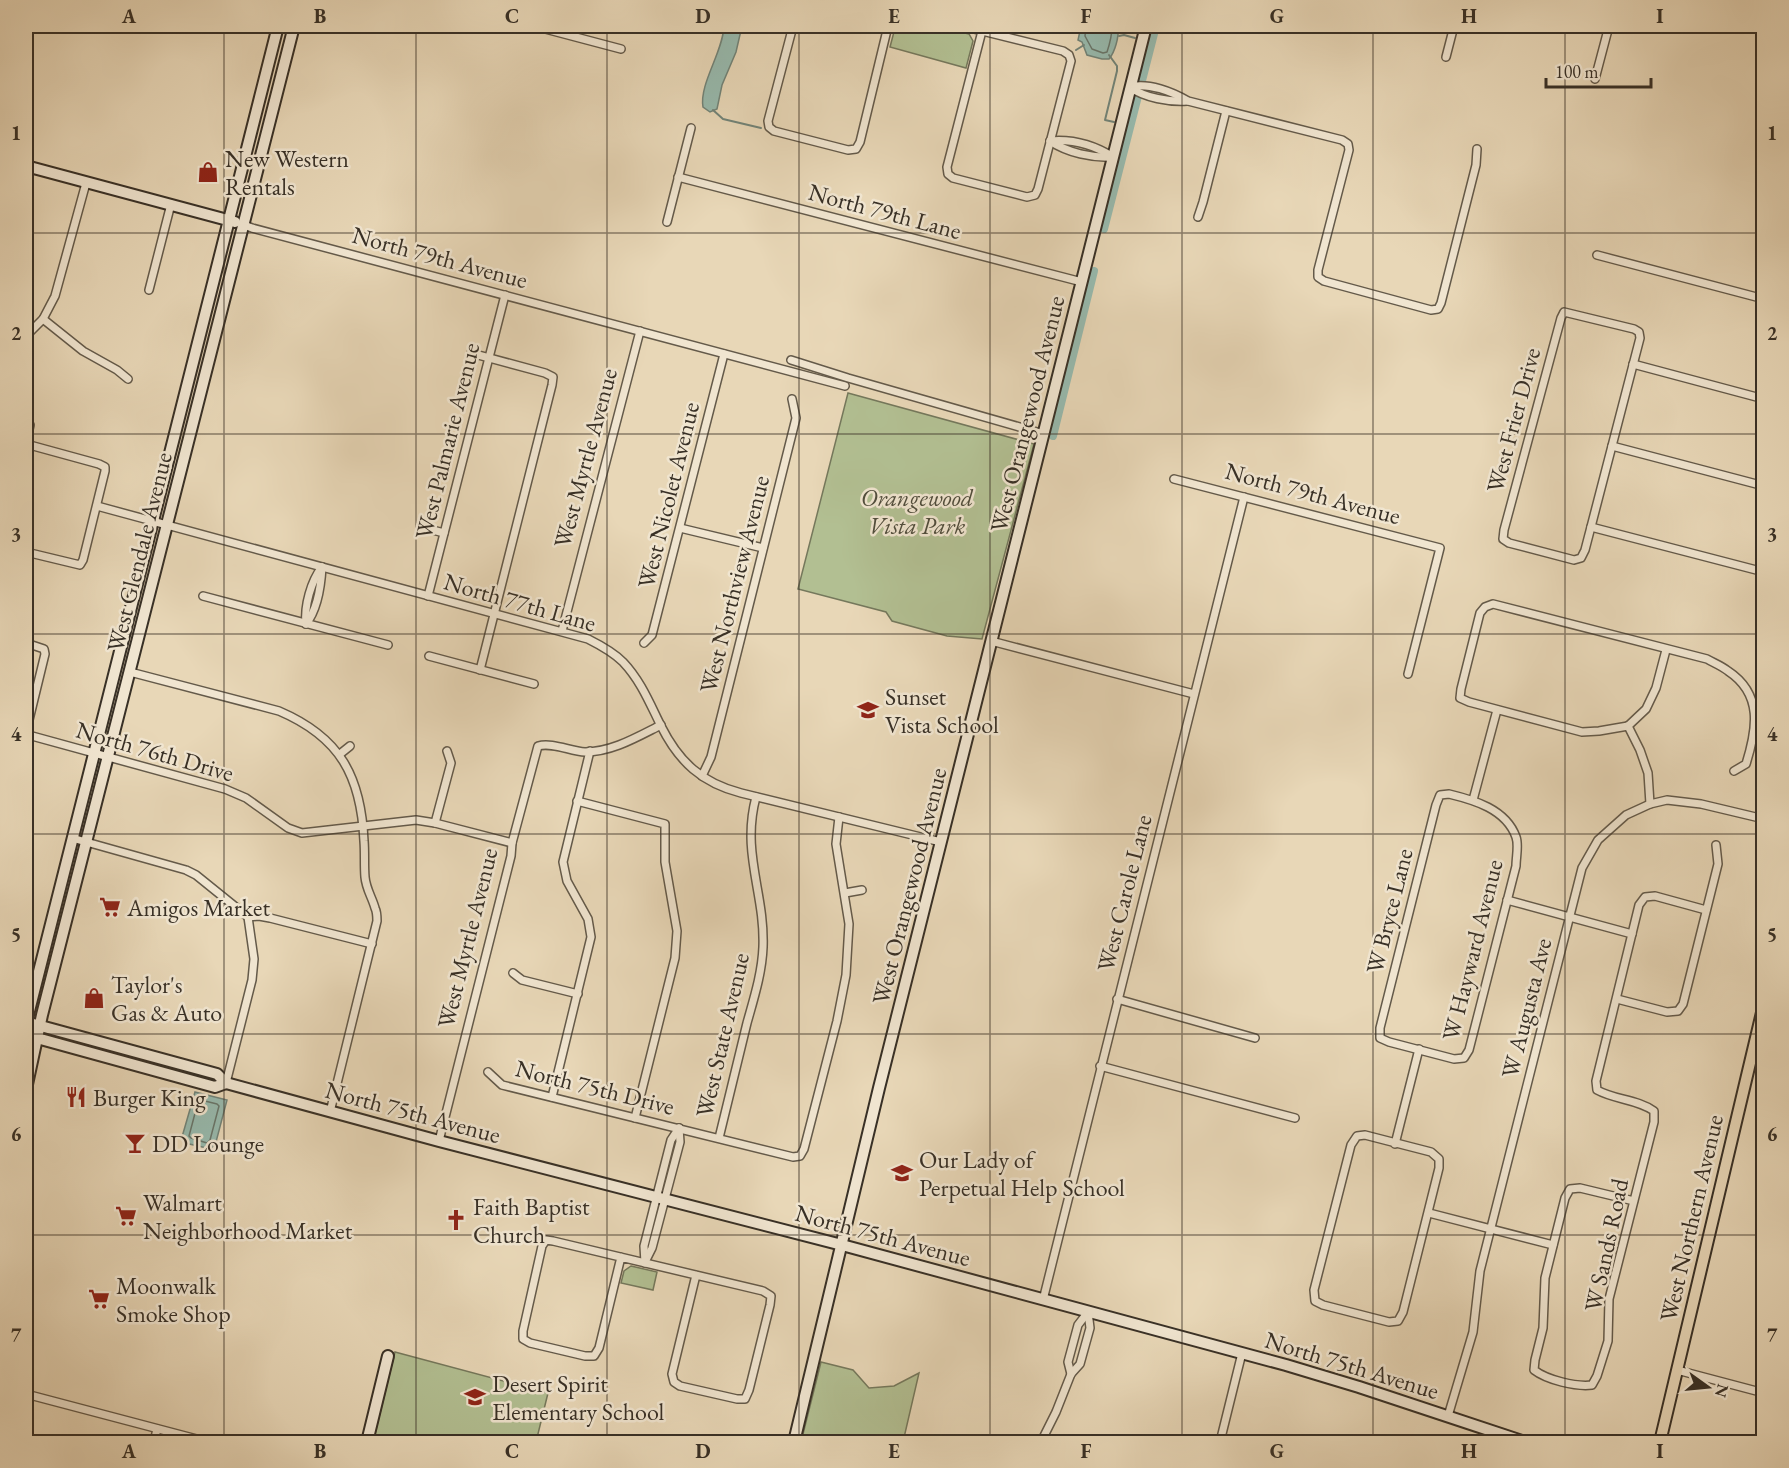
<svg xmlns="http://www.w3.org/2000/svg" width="1789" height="1468" font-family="'EB Garamond',serif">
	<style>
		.green { fill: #b2bf92; stroke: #75785c; stroke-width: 1.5 }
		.water { fill: #97baae; stroke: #718378; stroke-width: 1.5 }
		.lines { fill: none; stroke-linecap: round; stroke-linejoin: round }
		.shore { stroke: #68756a; stroke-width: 1.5 }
		.stream { stroke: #718378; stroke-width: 2 }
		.canal { stroke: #97baae; stroke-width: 8 }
		.street-casing { stroke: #645a4a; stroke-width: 10 }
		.secondary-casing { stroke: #383026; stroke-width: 14 }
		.primary-casing { stroke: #383026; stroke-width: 14 }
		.street { stroke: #f0e5d0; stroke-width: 7 }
		.secondary { stroke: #f0e5d0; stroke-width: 10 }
		.primary { stroke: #e8d7b7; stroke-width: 10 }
		.grid { fill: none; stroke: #383026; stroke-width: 1.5; stroke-opacity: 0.55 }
		.labels { text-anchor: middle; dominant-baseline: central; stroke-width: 5; stroke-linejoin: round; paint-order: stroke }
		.poi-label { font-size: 24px; fill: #383026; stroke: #f0e5d0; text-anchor: start }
		.street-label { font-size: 24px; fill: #383026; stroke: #f0e5d0 }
		.park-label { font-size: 24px; font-style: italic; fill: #504d3c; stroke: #f0e5d0 }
		.neatline { fill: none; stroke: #383026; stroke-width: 2 }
		.grid-label { font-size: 20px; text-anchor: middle; font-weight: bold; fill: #383026 }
	</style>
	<rect width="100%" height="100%" fill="#e8d7b7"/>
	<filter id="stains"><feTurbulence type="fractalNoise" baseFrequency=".00333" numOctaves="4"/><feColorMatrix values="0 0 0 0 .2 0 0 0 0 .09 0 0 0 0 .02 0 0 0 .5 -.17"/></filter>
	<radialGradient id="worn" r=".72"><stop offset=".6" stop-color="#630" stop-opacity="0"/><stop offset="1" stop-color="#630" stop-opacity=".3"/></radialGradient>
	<g class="green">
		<polygon points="898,26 936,26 969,34 973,41 966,68 890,47 895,28"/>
		<polygon points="848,393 1034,444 982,639 947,636 892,621 886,612 798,589"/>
		<polygon points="631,1266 657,1272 653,1290 621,1283 624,1271"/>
		<polygon points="395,1352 548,1393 536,1442 373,1442"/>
		<polygon points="821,1362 853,1370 869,1388 894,1386 919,1373 903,1442 801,1442"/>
	</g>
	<g class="water">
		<path d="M724,26H742L736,52L722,85L717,109L710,112L703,107C699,84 723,52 724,26Z"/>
		<path d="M1081,26H1114L1118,28C1119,37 1115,52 1109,59H1102L1087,55L1082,42L1078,40Z"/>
		<polygon points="195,1092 227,1100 216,1142 211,1149 185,1143 182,1137"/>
	</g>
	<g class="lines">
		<g class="shore">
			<path d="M1086,26L1085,36L1092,49L1103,53L1107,52C1110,43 1112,35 1112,26"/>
			<polygon points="201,1100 217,1104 219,1106 210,1140 207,1143 191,1138 189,1136 198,1102"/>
		</g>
		<g class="stream">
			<polyline points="1119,36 1124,35 1135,38"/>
			<polyline points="1076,50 1084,45"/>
			<polyline points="1109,55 1117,66 1117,71 1105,120 1114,122"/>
			<polyline points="713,110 723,119 761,128"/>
		</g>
		<g class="canal">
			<polyline points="1104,229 1156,26"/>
			<polyline points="1053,436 1094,271"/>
		</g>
		<defs>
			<g id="street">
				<polyline points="534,26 621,49"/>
				<polyline points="793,26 768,121 769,127 774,131 848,150 856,149 860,142 888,26"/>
				<polyline points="962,26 1063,51 1069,55 1071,61 1038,189 1035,195 1027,197 953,178 948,174 947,167 982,31"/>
				<polyline points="1446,57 1454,26"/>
				<polyline points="1595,79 1609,26"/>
				<path d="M1130,87C1148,82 1173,92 1188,101L1342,140L1348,144L1349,150L1318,270V277L1324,281L1431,310L1438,309L1441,303L1476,165L1477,149"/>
				<path d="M1130,87C1144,98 1170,102 1187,101"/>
				<path d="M1050,141C1072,139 1094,145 1113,157"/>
				<path d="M1050,141C1068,153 1092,158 1113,157"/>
				<polyline points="678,177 1082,282"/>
				<polyline points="1198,217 1203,202 1226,111"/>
				<polyline points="667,222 691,128"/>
				<polyline points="244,225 252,228 845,386"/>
				<polyline points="1597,255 1764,299"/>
				<polyline points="149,290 171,204"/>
				<polygon points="1564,312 1634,329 1639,332 1640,338 1585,550 1581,558 1574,560 1509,543 1503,539 1504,530 1561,318"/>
				<polyline points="43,319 83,351 117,370 128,379"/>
				<polyline points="26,336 43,319 55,296 86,183"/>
				<polyline points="471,353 545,373 553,377 552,385 480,670"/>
				<polyline points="791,360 848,378 1044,434"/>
				<polyline points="1633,364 1764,399"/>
				<polyline points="26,443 30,425"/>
				<polyline points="26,444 99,464 105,467 105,471 83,560 80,565 26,552"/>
				<polyline points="1612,446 1764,486"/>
				<polyline points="1174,479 1440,548 1408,674"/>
				<path d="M97,506L588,639C600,645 614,653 623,662C641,681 650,704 661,726C679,762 702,783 741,793L941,842"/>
				<polyline points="1591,527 1764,572"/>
				<polyline points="425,528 444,533"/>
				<polyline points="680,528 763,548"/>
				<polyline points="203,596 388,645"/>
				<polyline points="428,596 505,295"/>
				<path d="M306,624C304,606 311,581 322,567"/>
				<path d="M306,624C318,609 321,585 322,567"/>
				<polyline points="562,631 640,331"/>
				<polyline points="991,641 1194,694"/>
				<polyline points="26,643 44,649 45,654 27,728 27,733 32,736 225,789 246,798 288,828 302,833 416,820 435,823 512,843"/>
				<polyline points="644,643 652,635 724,354"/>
				<polyline points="429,656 534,684"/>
				<path d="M130,672L279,711C340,737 361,776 364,841C365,853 364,865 365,877C366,889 372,897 375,908C377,912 377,917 377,921L330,1112"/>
				<path d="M1628,726L1599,731L1582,732L1469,702L1460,698L1461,689L1480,613L1485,607L1493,604L1707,659C1714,663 1722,666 1728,671C1763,694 1757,729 1746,764L1734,771"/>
				<polyline points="1628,726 1646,709 1656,688 1666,650"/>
				<polyline points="1628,726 1640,750 1648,773 1650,804"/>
				<polyline points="340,754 350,746"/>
				<polyline points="702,776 711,757 796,418 792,399"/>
				<path d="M1449,794C1474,800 1506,809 1516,837C1519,845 1516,857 1516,866L1469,1050L1464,1058L1454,1059L1389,1042L1380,1038V1028L1436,805L1440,795Z"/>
				<polyline points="1473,800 1497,710"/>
				<polyline points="577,801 665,824 665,862 677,931 675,958 635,1118"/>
				<polyline points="435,823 451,763 447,751"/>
				<polyline points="72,838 186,870 196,875 248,917 259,916 270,918 372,944"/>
				<polyline points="845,893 862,890"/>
				<polyline points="1507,900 1632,934"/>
				<polyline points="513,973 522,980 578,994"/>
				<polyline points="1117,999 1255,1038"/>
				<polyline points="1617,999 1667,1012 1678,1011 1683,1004 1718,864 1716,845"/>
				<polyline points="1100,1066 1295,1118"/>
				<polyline points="488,1072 502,1085 793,1157 800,1156 804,1149 837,1021 846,975 849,924 836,844 839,817"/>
				<polyline points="226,1083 252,980 254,959 248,917"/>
				<polyline points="552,1097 591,937 588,919 567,881 563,862 590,751"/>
				<polygon points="1365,1135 1431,1152 1439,1159 1439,1168 1403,1312 1398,1321 1389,1322 1323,1305 1315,1301 1314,1290 1351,1145 1357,1136"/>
				<path d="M719,1138C728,1100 738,1061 747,1023C754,998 762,973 763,947C765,893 741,853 756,797"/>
				<path d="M439,1141L511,856L512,843L538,746C552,742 570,751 585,752C612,752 637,737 661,725"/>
				<polyline points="1395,1144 1419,1049"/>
				<path d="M1634,1201L1580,1188L1570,1189L1565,1198L1545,1278L1543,1328L1535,1360L1534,1370C1547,1380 1576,1387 1592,1385L1597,1376L1608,1341L1609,1299L1654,1122V1111C1637,1099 1615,1100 1597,1090L1596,1081L1639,905L1645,897L1655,896L1706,910"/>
				<polyline points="1429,1213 1553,1245"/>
				<polyline points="621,1257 599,1348 594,1356 585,1356 530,1343 523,1339 523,1331 542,1246 546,1240 553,1241 763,1291 771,1296 770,1305 749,1390 745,1399 737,1399 680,1386 674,1382 672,1374 696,1275"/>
				<polyline points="645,1262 652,1248 680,1142 679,1128"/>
				<polyline points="645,1263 644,1246 671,1140 679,1128"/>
				<polyline points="1043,1300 1244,497"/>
				<polyline points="1677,1370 1764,1393"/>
				<polyline points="1071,1374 1068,1362 1078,1325 1088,1312"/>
				<polyline points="26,1394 208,1442"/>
				<polyline points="1448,1416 1473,1332 1480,1271 1582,868 1598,840 1626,815 1650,804 1667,800 1701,804 1764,819"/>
				<polyline points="154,1442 157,1429"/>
				<polyline points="1041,1442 1056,1412 1071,1374 1080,1364 1090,1328 1088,1312"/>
				<polyline points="1220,1442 1242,1353"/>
			</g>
			<g id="secondary">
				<polyline points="26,166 235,222"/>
				<polyline points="26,1022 217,1074 226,1083 439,1141 842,1245 1286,1365 1359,1387 1525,1442"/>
				<polyline points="26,1023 278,26"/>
				<polyline points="26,1035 215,1087 226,1083"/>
				<polyline points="26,1089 42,1015 294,26"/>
				<polyline points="367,1442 388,1356"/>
				<polyline points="794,1442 879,1088 1146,26"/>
			</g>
			<polyline id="primary" points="1660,1442 1764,1004"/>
		</defs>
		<use href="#street" class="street-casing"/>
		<use href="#secondary" class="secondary-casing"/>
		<use href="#primary" class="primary-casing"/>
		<use href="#street" class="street"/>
		<use href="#secondary" class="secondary"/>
		<use href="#primary" class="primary"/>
	</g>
	<path class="grid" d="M224,26V1442M416,26V1442M607,26V1442M799,26V1442M990,26V1442M1182,26V1442M1373,26V1442M1565,26V1442M26,233H1764M26,434H1764M26,634H1764M26,834H1764M26,1034H1764M26,1235H1764"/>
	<defs>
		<symbol id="shop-bare" viewBox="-9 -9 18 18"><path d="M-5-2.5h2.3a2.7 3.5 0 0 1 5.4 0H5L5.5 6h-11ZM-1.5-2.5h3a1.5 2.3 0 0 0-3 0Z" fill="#8f2418" stroke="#f0e5d0" stroke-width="2.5" paint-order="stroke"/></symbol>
		<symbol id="school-bare" viewBox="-9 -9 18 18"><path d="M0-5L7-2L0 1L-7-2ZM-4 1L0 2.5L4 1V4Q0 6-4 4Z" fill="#8f2418" stroke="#f0e5d0" stroke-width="2.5" paint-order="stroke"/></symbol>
		<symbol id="supermarket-bare" viewBox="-9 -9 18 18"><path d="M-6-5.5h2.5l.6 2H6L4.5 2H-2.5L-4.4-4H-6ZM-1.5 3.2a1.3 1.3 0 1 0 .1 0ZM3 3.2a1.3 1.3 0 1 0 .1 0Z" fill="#8f2418" stroke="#f0e5d0" stroke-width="2.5" paint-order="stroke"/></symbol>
		<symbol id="restaurant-bare" viewBox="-9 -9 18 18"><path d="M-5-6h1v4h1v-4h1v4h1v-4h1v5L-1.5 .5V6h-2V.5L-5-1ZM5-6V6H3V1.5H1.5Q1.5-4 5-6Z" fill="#8f2418" stroke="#f0e5d0" stroke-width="2.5" paint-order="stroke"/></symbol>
		<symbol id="bar-bare" viewBox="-9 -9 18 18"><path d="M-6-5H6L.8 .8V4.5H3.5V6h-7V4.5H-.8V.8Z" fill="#8f2418" stroke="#f0e5d0" stroke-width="2.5" paint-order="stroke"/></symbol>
		<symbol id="church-bare" viewBox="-9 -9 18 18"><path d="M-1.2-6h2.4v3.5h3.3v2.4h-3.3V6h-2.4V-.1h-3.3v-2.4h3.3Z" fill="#8f2418" stroke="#f0e5d0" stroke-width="2.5" paint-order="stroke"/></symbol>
	</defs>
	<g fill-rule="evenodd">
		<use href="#shop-bare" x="193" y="157" width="30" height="30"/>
		<use href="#school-bare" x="853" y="695" width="30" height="30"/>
		<use href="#supermarket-bare" x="95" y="892" width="30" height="30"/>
		<use href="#shop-bare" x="79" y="983" width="30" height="30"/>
		<use href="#restaurant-bare" x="61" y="1082" width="30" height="30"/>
		<use href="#bar-bare" x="120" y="1128" width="30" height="30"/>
		<use href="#school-bare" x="887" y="1158" width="30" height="30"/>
		<use href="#supermarket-bare" x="111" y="1201" width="30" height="30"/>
		<use href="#church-bare" x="441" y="1205" width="30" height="30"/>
		<use href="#supermarket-bare" x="84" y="1284" width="30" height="30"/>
		<use href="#school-bare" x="460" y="1382" width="30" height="30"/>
	</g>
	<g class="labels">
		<g class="poi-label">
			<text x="225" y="158">New Western<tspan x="225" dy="28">Rentals</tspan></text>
			<text x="885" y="696">Sunset<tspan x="885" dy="28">Vista School</tspan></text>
			<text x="127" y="907">Amigos Market</text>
			<text x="111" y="984">Taylor's<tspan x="111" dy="28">Gas &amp; Auto</tspan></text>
			<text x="93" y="1097">Burger King</text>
			<text x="152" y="1143">DD Lounge</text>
			<text x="919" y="1159">Our Lady of<tspan x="919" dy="28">Perpetual Help School</tspan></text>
			<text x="143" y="1202">Walmart<tspan x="143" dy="28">Neighborhood Market</tspan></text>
			<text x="473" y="1206">Faith Baptist<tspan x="473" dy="28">Church</tspan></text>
			<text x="116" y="1285">Moonwalk<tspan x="116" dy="28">Smoke Shop</tspan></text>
			<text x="492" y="1383">Desert Spirit<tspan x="492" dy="28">Elementary School</tspan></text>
		</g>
		<g class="street-label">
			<text transform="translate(885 211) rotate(15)">North 79th Lane</text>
			<text transform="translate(440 257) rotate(15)">North 79th Avenue</text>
			<text transform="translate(1027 414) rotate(-76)">West Orangewood Avenue</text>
			<text transform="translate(1513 420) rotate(-75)">West Frier Drive</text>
			<text transform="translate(447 441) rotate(-76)">West Palmarie Avenue</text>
			<text transform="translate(585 458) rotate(-75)">West Myrtle Avenue</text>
			<text transform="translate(1313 493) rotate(15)">North 79th Avenue</text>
			<text transform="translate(668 495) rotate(-76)">West Nicolet Avenue</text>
			<text transform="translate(139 552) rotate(-76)">West Glendale Avenue</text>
			<text transform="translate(734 584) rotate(-76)">West Northview Avenue</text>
			<text transform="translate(520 602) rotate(16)">North 77th Lane</text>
			<text transform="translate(155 751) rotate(16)">North 76th Drive</text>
			<text transform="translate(909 886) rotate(-76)">West Orangewood Avenue</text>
			<text transform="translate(1124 893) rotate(-76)">West Carole Lane</text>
			<text transform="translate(1389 911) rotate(-76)">W Bryce Lane</text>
			<text transform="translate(467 938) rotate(-76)">West Myrtle Avenue</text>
			<text transform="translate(1472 950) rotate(-76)">W Hayward Avenue</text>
			<text transform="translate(1526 1008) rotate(-76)">W Augusta Ave</text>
			<text transform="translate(722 1035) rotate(-77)">West State Avenue</text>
			<text transform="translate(595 1087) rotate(14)">North 75th Drive</text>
			<text transform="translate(413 1112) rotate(15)">North 75th Avenue</text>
			<text transform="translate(1691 1218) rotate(-77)">West Northern Avenue</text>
			<text transform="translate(883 1235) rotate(15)">North 75th Avenue</text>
			<text transform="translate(1606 1245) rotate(-78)">W Sands Road</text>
			<text transform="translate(1352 1365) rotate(17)">North 75th Avenue</text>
		</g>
		<g class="park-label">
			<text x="917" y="497">Orangewood<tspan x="917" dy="28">Vista Park</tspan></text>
		</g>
	</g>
	<rect width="1789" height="1468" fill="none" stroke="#e8d7b7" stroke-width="66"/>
	<g transform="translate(1708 1387) rotate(105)" stroke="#f0e5d0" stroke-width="4.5" paint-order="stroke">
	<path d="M0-4.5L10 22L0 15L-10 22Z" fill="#383026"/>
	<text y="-9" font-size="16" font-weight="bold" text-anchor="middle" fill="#383026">N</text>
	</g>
	<path d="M1546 78v9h105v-9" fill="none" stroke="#383026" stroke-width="3"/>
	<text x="1555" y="78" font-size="18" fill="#383026" stroke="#f0e5d0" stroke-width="4.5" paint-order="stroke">100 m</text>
	<rect x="33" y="33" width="1723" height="1402" class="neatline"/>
	<g class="grid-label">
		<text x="129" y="23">A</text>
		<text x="320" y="23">B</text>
		<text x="512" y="23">C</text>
		<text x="703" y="23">D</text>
		<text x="894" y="23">E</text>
		<text x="1086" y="23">F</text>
		<text x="1277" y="23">G</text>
		<text x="1469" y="23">H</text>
		<text x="1660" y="23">I</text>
		<text x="16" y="140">1</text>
		<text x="1772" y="140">1</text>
		<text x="16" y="340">2</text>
		<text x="1772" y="340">2</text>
		<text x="16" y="541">3</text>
		<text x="1772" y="541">3</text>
		<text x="16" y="741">4</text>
		<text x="1772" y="741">4</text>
		<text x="16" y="941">5</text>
		<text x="1772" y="941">5</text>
		<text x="16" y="1141">6</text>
		<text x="1772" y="1141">6</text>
		<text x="16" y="1342">7</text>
		<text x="1772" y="1342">7</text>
		<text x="129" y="1458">A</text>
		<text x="320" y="1458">B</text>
		<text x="512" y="1458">C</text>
		<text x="703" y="1458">D</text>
		<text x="894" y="1458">E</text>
		<text x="1086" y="1458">F</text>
		<text x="1277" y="1458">G</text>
		<text x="1469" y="1458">H</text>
		<text x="1660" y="1458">I</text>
	</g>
	<rect width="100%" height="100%" filter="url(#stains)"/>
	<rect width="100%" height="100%" fill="url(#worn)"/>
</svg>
